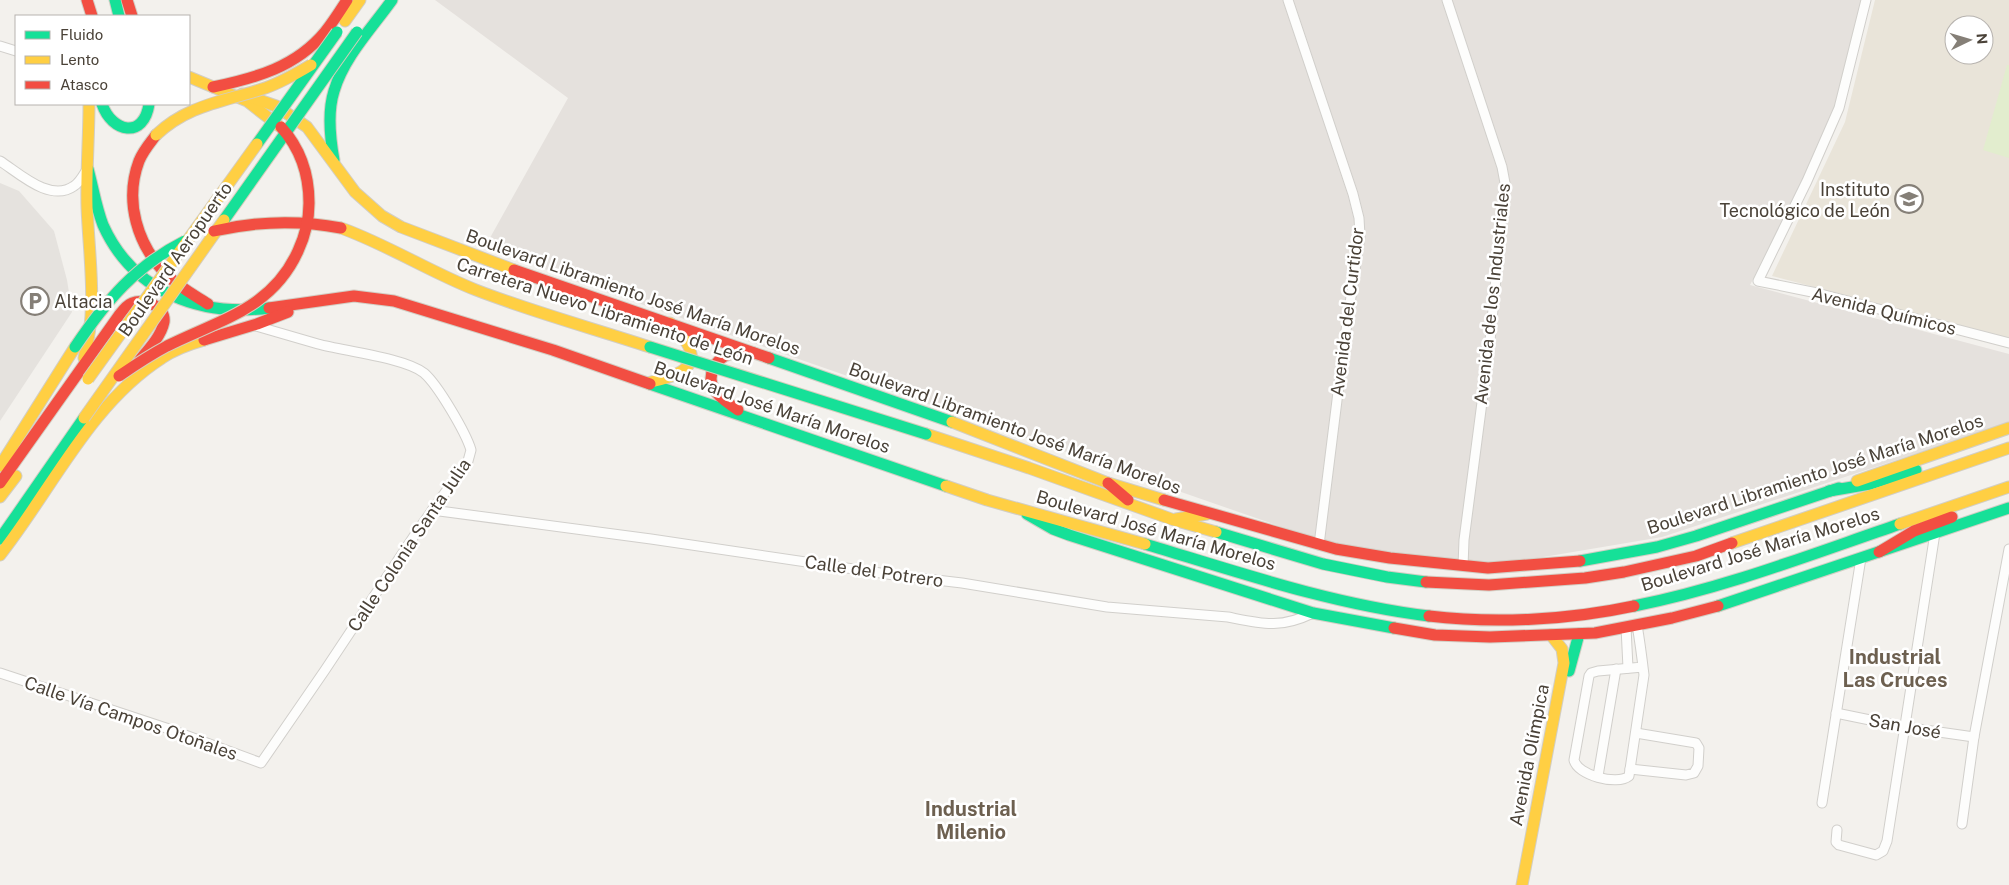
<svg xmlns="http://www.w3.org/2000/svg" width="2009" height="885" font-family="'Public Sans',sans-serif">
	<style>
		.industrial { fill: #e5e1dd }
		.education { fill: #e9e4d9; fill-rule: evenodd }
		.green { fill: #e2edce }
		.parking { fill: #e5e2de }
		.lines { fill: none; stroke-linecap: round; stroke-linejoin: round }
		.street-casing { stroke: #d1cfcb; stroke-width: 11 }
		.fast-casing { stroke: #d2cec4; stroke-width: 13 }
		.slow-casing { stroke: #d2cec4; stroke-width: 13 }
		.jam-casing { stroke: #d2cec4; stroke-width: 13 }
		.street { stroke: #fdfdfc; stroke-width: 9 }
		.fast { stroke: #16e098; stroke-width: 11 }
		.slow { stroke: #ffcf43; stroke-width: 11 }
		.jam { stroke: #f24e42; stroke-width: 11 }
		.fast-bridge-casing { stroke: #d5ccbb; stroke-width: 13; stroke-linecap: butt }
		.slow-bridge-casing { stroke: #d5ccbb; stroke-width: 13; stroke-linecap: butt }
		.jam-bridge-casing { stroke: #d5ccbb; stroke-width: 13; stroke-linecap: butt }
		.fast-bridge { stroke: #16e098; stroke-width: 11 }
		.slow-bridge { stroke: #ffcf43; stroke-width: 11 }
		.jam-bridge { stroke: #f24e42; stroke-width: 11 }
		.labels { text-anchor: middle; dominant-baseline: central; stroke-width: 5; stroke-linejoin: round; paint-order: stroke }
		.poi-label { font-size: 18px; fill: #4a4238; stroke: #fff; text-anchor: end }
		.street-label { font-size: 18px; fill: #4a4238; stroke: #fff }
		.quarter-label { font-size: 20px; font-weight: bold; fill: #6d6050; stroke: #fff }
	</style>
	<rect width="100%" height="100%" fill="#f3f1ed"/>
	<polygon class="industrial" points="435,0 1863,0 1836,117 1750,285 2009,354 2009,423 1662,537 1484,567 1322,541 569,279 486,245 568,98"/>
	<path class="education" d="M1875,0H2009V338L1772,276L1845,122ZM1954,25H1984V55H1954Z"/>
	<polygon class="green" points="2007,65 2009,65 2009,158 1983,150"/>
	<polygon class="parking" points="0,183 19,191 54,231 67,280 72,312 0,421"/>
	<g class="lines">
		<defs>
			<g id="street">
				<polyline points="1288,0 1353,194 1359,218 1360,236 1344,344 1319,545"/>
				<polyline points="1447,0 1502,167 1505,183 1490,341 1464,540 1463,566"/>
				<polyline points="1866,0 1839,108 1807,181 1758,281 1817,293 2009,343"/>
				<polyline points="0,46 16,51"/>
				<path d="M0,161C19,173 50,203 74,186C79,183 83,176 86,171"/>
				<path d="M432,510L651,539L894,575L962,583L1107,607L1228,617C1263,624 1280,629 1313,613"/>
				<path d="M1637,625C1640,642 1642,658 1644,675L1629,776C1617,786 1577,775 1574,760L1589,676L1591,673L1598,671L1643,667"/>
				<polyline points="1626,627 1628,668"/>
				<path d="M0,673L166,728L261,763L325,670L418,530L468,461L471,450C466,433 438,385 424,373C405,358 344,351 318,344C297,338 276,332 256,326"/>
				<polyline points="1836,713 1904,727 1974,737"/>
				<polyline points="1630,769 1686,775 1694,773 1698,766 1699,748 1696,743 1636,733"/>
				<polyline points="1598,776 1616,669"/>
				<polyline points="1822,803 1861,558"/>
				<polyline points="1962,824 1974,737 2009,549"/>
				<polyline points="1837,830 1836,842 1839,845 1876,855 1883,851 1887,841 1935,533"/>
			</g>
			<g id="fast">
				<polyline points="115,0 119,16"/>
				<path d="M102,104C112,133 144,139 149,104"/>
				<path d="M334,160C330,138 327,113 334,91C344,57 372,28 392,0"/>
				<path d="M88,169C93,187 96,207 103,225C133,292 200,317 269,308"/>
				<polyline points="769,358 952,422"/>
				<polyline points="650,384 946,486"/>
				<polyline points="1829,491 1870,484 1916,470"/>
				<polyline points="1027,514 1053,529 1069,535 1313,613 1394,628"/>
				<polyline points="1216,532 1323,564 1387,577 1426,582"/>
				<polyline points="0,539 84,418"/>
				<path d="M1145,544C1238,572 1331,604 1429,616"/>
				<polyline points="1580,561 1657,547 1696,536 1839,488"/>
				<path d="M1634,606C1725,588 1812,554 1900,524"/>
				<polyline points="1718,606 2009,508"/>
				<polyline points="1569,671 1579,634"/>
			</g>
			<g id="slow">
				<polyline points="345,21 360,0"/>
				<polyline points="189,77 247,101 279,126"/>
				<polyline points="242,94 276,106 307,127 355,192 382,216 401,227 514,270"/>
				<path d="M341,228C388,245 430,272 476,290C533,312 592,328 650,347"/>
				<path d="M84,358C98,308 89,258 87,207C86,173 89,138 89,104"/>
				<path d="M651,382C696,372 705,357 670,323"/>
				<polyline points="952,422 1108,483 1164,500"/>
				<polyline points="926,434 1029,468 1174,520 1216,532"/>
				<polyline points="0,466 75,347"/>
				<polyline points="1857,481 2009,428"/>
				<polyline points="946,486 987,500 1145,544"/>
				<polyline points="0,497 16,476"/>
				<polyline points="1176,519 1207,514"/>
				<polyline points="1900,524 2009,487"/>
				<polyline points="1732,543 2009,448"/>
				<path d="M0,555C52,489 90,404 162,358C175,349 190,344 204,340"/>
				<polyline points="1522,885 1564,663 1562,649 1551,635"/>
			</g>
			<g id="jam">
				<polyline points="87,0 92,16"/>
				<polyline points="127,0 132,16"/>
				<path d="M213,87C256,78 296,67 325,32C333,22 340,11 347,0"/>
				<path d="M156,135C150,143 143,151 139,161C124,201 137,245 167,275C179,287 194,295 208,304"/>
				<polyline points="514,270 769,358"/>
				<polyline points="269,308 354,296 394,301 553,350 650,384"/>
				<polyline points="204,340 257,324 288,312"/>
				<path d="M738,410C730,404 719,398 714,389C706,375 716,358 730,354C738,352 746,353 754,353"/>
				<path d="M0,483L120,314C123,310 127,305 132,303C144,298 166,306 164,322C161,337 147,351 138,362"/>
				<polyline points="1108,483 1128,500"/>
				<polyline points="1164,500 1336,549 1390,558 1488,568 1580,561"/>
				<polyline points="1879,552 1914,531 1952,517"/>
				<polyline points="1426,582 1489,585 1585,578 1624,572 1696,556 1732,543"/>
				<path d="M1429,616C1495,624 1569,620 1634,606"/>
				<polyline points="1394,628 1435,635 1490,637 1595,633 1672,618 1718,606"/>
			</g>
		</defs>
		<use href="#street" class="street-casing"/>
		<use href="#fast" class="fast-casing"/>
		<use href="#slow" class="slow-casing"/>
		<use href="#jam" class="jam-casing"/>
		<use href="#street" class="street"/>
		<use href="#fast" class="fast"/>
		<use href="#slow" class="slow"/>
		<use href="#jam" class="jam"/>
		<defs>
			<g id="fast-bridge">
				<polyline points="257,144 337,32"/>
				<polyline points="224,220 357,32"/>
				<path d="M75,347C106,301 135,266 185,241"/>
				<polyline points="650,347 926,434"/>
			</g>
			<g id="slow-bridge">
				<path d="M156,135C188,105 222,102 262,89C279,84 295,74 311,65"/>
				<polyline points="88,379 257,144"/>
				<polyline points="84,418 224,220"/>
			</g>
			<g id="jam-bridge">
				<path d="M214,231C257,221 298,220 341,228"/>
				<path d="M119,376C135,365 150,355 167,346C219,320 272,309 298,251C305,236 309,220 309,203C309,175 300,148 281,127"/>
			</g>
		</defs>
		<use href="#fast-bridge" class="fast-bridge-casing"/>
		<use href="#slow-bridge" class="slow-bridge-casing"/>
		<use href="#jam-bridge" class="jam-bridge-casing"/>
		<use href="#fast-bridge" class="fast-bridge"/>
		<use href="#slow-bridge" class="slow-bridge"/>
		<use href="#jam-bridge" class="jam-bridge"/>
	</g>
	<defs>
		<symbol id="university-ring" viewBox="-11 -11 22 22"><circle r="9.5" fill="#fff" stroke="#857f77" stroke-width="1.5"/><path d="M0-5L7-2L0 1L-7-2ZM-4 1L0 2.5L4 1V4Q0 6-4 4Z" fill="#857f77"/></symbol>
		<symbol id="parking-ring" viewBox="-11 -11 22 22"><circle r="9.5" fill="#fff" stroke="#857f77" stroke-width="1.5"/><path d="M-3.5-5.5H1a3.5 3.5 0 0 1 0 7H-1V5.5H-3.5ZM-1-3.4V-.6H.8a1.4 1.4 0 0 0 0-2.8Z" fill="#857f77"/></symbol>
	</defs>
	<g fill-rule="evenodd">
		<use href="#university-ring" x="1893" y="183" width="32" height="32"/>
		<use href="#parking-ring" x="19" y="285" width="32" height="32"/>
	</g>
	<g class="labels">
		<g class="poi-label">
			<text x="1890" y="189">Instituto<tspan x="1890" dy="21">Tecnológico de León</tspan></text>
			<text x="54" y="301" text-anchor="start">Altacia</text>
		</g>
		<g class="street-label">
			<text transform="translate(175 259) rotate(-55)">Boulevard Aeropuerto</text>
			<text transform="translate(633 292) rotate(19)">Boulevard Libramiento José María Morelos</text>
			<text transform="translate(1492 294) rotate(-84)">Avenida de los Industriales</text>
			<text transform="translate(605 311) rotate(18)">Carretera Nuevo Libramiento de León</text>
			<text transform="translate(1884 311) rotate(14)">Avenida Químicos</text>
			<text transform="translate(1347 312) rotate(-83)">Avenida del Curtidor</text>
			<text transform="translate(772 407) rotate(19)">Boulevard José María Morelos</text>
			<text transform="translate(1015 428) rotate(20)">Boulevard Libramiento José María Morelos</text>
			<text transform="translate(1815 474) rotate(-18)">Boulevard Libramiento José María Morelos</text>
			<text transform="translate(1156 530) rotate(16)">Boulevard José María Morelos</text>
			<text transform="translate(409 545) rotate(-56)">Calle Colonia Santa Julia</text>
			<text transform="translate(1760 549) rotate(-17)">Boulevard José María Morelos</text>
			<text transform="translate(874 571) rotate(8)">Calle del Potrero</text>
			<text transform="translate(131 718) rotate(19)">Calle Vía Campos Otoñales</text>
			<text transform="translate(1905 726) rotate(10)">San José</text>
			<text transform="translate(1529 755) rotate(-79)">Avenida Olímpica</text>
		</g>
		<g class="quarter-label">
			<text x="1895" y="657">Industrial<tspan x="1895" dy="23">Las Cruces</tspan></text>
			<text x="971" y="809">Industrial<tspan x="971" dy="23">Milenio</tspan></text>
		</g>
	</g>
	<rect x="15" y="15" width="175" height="90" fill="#ffffff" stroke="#b7b3af"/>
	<rect x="25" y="31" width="25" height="8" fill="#16e098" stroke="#b7b3af"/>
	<text x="60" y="40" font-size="15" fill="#4a4238">Fluido</text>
	<rect x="25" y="56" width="25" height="8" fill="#ffcf43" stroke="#b7b3af"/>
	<text x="60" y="65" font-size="15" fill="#4a4238">Lento</text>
	<rect x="25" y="81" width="25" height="8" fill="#f24e42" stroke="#b7b3af"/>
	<text x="60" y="90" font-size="15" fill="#4a4238">Atasco</text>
	<g transform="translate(1969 40) rotate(85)"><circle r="24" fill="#ffffff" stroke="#b7b3af"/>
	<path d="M0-4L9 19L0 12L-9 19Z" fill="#857f77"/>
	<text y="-8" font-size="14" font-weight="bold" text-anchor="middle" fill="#4a4238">N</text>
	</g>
</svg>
